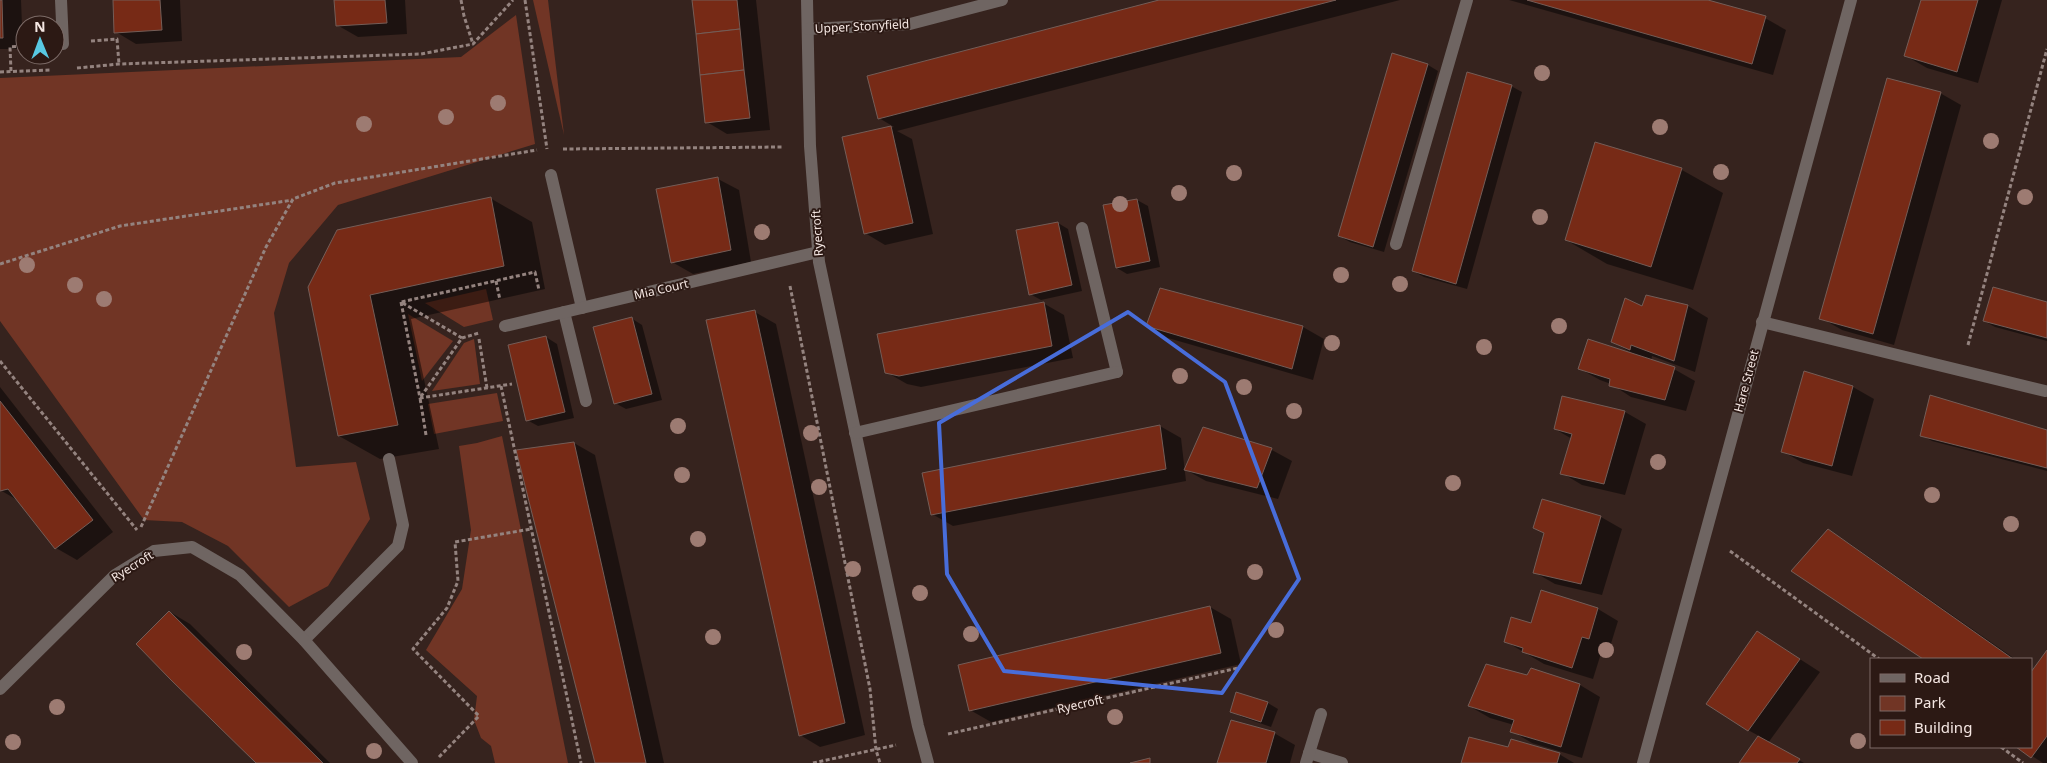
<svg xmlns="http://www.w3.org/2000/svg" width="2047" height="763" font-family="'Noto Sans',sans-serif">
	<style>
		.green { fill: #713525 }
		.shadow { fill: #0007 }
		.building { fill: #772a16; stroke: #745d57 }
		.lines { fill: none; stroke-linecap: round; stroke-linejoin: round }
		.path { stroke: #94837f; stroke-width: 3; stroke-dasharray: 4 2.5; stroke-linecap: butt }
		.service { stroke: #6f6562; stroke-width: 12 }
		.minor { stroke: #6f6562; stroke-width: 12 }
		.tree { fill: #9d7b72 }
		.marked { fill: none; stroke: #486dda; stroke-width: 4; stroke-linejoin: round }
		.labels { text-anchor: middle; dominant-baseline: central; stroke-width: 4; stroke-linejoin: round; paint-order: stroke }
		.street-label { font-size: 12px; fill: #f5e7e3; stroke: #2c1914 }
	</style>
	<rect width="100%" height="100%" fill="#36231e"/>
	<g class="green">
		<polygon points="533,0 548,0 564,135"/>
		<polygon points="516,15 535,144 338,205 289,263 274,313 296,467 356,462 370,519 328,586 289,607 228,546 182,522 144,520 0,321 0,78 461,57"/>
		<polygon points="486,289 493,320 464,327 425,303"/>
		<polygon points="408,314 453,341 422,381"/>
		<polygon points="474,339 480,384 432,391 464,343"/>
		<polygon points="497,393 503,421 434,434 428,404"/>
		<polygon points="502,436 568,763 495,763 491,746 481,738 474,720 477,696 426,650 462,589 471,530 459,446 477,443"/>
	</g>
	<g class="shadow">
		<polygon points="0,0 21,0 23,49 0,49"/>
		<polygon points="115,0 180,0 182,41 136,44 116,32"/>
		<polygon points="335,0 405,0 407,34 358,37 337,25"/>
		<polygon points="693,0 756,0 770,130 727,134 707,122"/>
		<polygon points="1164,0 1400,0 897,131 912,139 933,234 885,245 865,233 843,138 894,127 879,118"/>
		<polygon points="1509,0 1703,0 1765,18 1786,30 1773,75"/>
		<polygon points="1922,0 2002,0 1978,83 1927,68 1906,56"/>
		<polygon points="1428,65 1438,71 1384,252 1350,242 1339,236"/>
		<polygon points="1511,86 1522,92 1467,289 1424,277 1413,271"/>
		<polygon points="1940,93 1961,105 1894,345 1842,330 1821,318"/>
		<polygon points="1596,143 1682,170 1723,193 1693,290 1607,264 1566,240"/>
		<polygon points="718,179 739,190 751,262 693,274 672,262"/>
		<polygon points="490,198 532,222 545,289 411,319 439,449 380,459 339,436 309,287"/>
		<polygon points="1137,200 1148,206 1160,267 1127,274 1117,268"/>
		<polygon points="1058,223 1068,229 1082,291 1041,300 1030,294"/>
		<polygon points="1161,289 1303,327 1324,339 1313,380 1168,338 1148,326"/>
		<polygon points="1043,303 1064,315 1073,358 921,387 907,384 886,372"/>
		<polygon points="2047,303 2047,341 1995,327 1984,321"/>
		<polygon points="1688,306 1708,318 1695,372 1652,356 1651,361 1674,369 1695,381 1686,411 1631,397 1611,384 1600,380 1580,369 1634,354 1612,342 1643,307"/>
		<polygon points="755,312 776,324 865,735 820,747 800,735"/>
		<polygon points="631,318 642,325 662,400 626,409 615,403"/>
		<polygon points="546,337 557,344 574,418 538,426 527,420"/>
		<polygon points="1805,373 1853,387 1874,399 1852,476 1803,463 1782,451"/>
		<polygon points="0,387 113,532 77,560 56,548 19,501 0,490"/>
		<polygon points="1563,398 1625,412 1646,424 1625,495 1582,485 1562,473 1572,439 1555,429"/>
		<polygon points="1160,426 1181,438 1186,481 953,526 932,514"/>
		<polygon points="1203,429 1272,450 1292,461 1278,499 1206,481 1186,470"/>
		<polygon points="2047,431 2047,471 1932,441 1922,435"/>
		<polygon points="574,443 595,455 664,763 596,763"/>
		<polygon points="1543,501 1601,517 1622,529 1602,595 1555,584 1534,572 1545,533"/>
		<polygon points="1829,531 1849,543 2015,659 1925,659 1793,571"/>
		<polygon points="1210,607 1231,619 1241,664 991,722 970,710"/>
		<polygon points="1598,609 1618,621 1609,650 1603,647 1593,679 1544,664 1505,641 1532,624"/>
		<polygon points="170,612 190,624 330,763 257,763"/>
		<polygon points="1758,632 1820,672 1768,743 1804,763 1740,763 1759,736 1748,730"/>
		<polygon points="2047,652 2047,763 2043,763 2018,747 2031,747 2031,671 2032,672"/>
		<polygon points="1528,677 1580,685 1600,697 1582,758 1532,743 1512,731 1514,725 1490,718 1469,706"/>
		<polygon points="1236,693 1268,703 1278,709 1271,727 1242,717 1231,711"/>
		<polygon points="1274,733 1295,745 1290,763 1218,763"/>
		<polygon points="1509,749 1559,754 1574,763 1463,763"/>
	</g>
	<g class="building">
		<polygon points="0,0 2,0 3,38 0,38"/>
		<polygon points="113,0 160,0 162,30 114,33"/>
		<polygon points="334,0 385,0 387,23 336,26"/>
		<polygon points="692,0 737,0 740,29 696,34"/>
		<polygon points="1159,0 1336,0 878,119 867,76"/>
		<polygon points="1527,0 1708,0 1766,16 1752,64"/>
		<polygon points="1921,0 1978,0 1957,72 1904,56"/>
		<polygon points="740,29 744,70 700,75 696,34"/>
		<polygon points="1392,53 1428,64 1373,247 1338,236"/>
		<polygon points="744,70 750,118 705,123 700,75"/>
		<polygon points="1467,72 1512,85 1456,284 1412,271"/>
		<polygon points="1887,78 1941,92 1873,334 1819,319"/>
		<polygon points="891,126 913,223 864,234 842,137"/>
		<polygon points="1595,142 1682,168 1651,267 1565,240"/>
		<polygon points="718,177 731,250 671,263 656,189"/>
		<polygon points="491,197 504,266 370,295 398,425 338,436 308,287 337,230"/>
		<polygon points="1137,199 1150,261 1116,268 1103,205"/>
		<polygon points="1058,222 1072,285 1029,295 1016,230"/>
		<polygon points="1993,287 2047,302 2047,338 1983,321"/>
		<polygon points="1160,288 1303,326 1292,369 1146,326"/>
		<polygon points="1646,295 1688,305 1674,361 1631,345 1630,350 1611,342 1625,298 1642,306"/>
		<polygon points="1044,302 1052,346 899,376 885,373 877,334"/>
		<polygon points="755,310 845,723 799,736 706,320"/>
		<polygon points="632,317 652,394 614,404 593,327"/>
		<polygon points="546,336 565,412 526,421 508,345"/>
		<polygon points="1588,339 1675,367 1665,400 1609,386 1610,379 1578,369"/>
		<polygon points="1804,371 1853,386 1832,466 1781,452"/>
		<polygon points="1930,395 2047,430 2047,468 1920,436"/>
		<polygon points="1562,396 1625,411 1604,484 1560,474 1572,434 1554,429"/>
		<polygon points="0,401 93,520 55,549 8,489 0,491"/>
		<polygon points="1160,425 1166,469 931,515 922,473"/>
		<polygon points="1203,427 1272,448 1257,488 1184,470"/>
		<polygon points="574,442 646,763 595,763 516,450"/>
		<polygon points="1542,499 1601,516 1581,584 1533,573 1544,533 1533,528"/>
		<polygon points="1828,529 2013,659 1923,659 1791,571"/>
		<polygon points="1541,590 1598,608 1589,639 1582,637 1572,668 1522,652 1523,648 1504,642 1511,617 1531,623"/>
		<polygon points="1210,606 1221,653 969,711 958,665"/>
		<polygon points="169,611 323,763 256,763 171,680 136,644"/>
		<polygon points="1757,631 1800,659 1748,731 1706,704"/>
		<polygon points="2047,650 2047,736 2031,758 2016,747 2031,747 2031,672"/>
		<polygon points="1486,664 1527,675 1531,668 1580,684 1561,747 1510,732 1514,720 1468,706"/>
		<polygon points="1236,692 1268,702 1261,722 1230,712"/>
		<polygon points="1231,720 1275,732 1266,763 1217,763"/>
		<polygon points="1758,736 1800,759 1797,763 1739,763"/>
		<polygon points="1469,737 1508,747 1511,739 1560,753 1557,763 1461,763"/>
		<polygon points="1150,758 1150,763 1130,763"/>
	</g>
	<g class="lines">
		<g class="path">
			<polyline points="461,0 464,16 473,44"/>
			<polyline points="525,0 547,149"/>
			<polyline points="91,41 117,39 119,64"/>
			<polyline points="77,68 119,64 421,54 473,44 513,0"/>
			<polyline points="11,71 10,47 25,46"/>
			<polyline points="0,72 51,70"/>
			<polyline points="563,149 782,147"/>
			<polyline points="0,264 120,226 293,200"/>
			<polyline points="496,281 500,300"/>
			<polyline points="790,286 870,689 876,750 880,763"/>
			<polyline points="401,302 420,398 512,384"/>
			<polyline points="462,338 401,302 535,272 539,290"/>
			<polyline points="479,339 487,388"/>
			<polyline points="1968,345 2047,49"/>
			<polyline points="0,361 137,530"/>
			<polyline points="501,386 581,763"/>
			<polyline points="426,435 420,398 462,338 479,333"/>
			<polyline points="141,527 266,247 293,199 335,183 537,150"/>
			<polyline points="1730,551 1879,659"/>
			<polyline points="948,734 1238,668"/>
			<polyline points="2001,747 2023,763"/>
			<polyline points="439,757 479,716 413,649 447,608 458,581 455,542 531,529"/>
			<polyline points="813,763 896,745"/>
		</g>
		<g class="service">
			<polyline points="551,175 582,308"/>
			<polyline points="1082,228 1117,372"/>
			<polyline points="1396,244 1467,0"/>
			<polyline points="564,312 586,401"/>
			<polyline points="1762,322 2045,391"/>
		</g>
		<g class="minor">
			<polyline points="61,0 63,44"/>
			<polyline points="807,0 810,146 819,262 918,726 928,763"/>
			<polyline points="808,29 910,24 1002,0"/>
			<polyline points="505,326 818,252"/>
			<polyline points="855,433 1117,372"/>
			<polyline points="304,640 398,546 403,525 389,459"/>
			<polyline points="0,689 115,575 154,551 192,547 240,575 304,640 412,763"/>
			<polyline points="1309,753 1342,763"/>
			<polyline points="1306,763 1321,714"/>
			<polyline points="1643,763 1851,0"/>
		</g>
	</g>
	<g class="tree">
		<circle cx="1542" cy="73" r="8"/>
		<circle cx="498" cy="103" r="8"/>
		<circle cx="446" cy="117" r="8"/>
		<circle cx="364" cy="124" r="8"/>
		<circle cx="1660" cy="127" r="8"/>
		<circle cx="1991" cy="141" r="8"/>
		<circle cx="1721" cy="172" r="8"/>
		<circle cx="1234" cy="173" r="8"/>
		<circle cx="1179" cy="193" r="8"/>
		<circle cx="2025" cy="197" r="8"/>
		<circle cx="1120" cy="204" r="8"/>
		<circle cx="1540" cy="217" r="8"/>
		<circle cx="762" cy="232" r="8"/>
		<circle cx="27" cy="265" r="8"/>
		<circle cx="1341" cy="275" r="8"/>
		<circle cx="1400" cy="284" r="8"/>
		<circle cx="75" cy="285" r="8"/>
		<circle cx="104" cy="299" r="8"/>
		<circle cx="1559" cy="326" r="8"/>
		<circle cx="1332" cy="343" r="8"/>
		<circle cx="1484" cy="347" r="8"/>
		<circle cx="1180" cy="376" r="8"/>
		<circle cx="1244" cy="387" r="8"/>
		<circle cx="1294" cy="411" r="8"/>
		<circle cx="678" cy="426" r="8"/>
		<circle cx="811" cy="433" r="8"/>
		<circle cx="1658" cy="462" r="8"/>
		<circle cx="682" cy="475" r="8"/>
		<circle cx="1453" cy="483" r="8"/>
		<circle cx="819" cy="487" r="8"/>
		<circle cx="1932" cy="495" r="8"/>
		<circle cx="2011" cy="524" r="8"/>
		<circle cx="698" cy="539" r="8"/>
		<circle cx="853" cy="569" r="8"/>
		<circle cx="1255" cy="572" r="8"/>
		<circle cx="920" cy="593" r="8"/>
		<circle cx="1276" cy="630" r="8"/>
		<circle cx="971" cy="634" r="8"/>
		<circle cx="713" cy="637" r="8"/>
		<circle cx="1606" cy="650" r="8"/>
		<circle cx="244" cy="652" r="8"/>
		<circle cx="57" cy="707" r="8"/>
		<circle cx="1115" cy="717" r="8"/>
		<circle cx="1858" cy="741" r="8"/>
		<circle cx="13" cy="742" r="8"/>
		<circle cx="374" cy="751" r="8"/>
	</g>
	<path class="marked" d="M1128,312L1225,382L1299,579L1222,693L1004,671L947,574L939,423Z"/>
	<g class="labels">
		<g class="street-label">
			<text transform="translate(862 26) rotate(-3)">Upper Stonyfield</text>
			<text transform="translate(817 233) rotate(-94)">Ryecroft</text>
			<text transform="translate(661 289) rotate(-13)">Mia Court</text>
			<text transform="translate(1746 381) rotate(-75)">Hare Street</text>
			<text transform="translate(132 566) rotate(-32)">Ryecroft</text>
			<text transform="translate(1080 704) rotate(-13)">Ryecroft</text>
		</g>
	</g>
	<rect x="1870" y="658" width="162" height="90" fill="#2c1914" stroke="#7c6b67"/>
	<rect x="1880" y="674" width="25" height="8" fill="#6f6562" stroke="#7c6b67"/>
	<text x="1914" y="683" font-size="15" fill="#f5e7e3">Road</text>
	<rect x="1880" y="696" width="25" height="15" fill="#713525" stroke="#7c6b67"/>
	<text x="1914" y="708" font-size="15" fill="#f5e7e3">Park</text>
	<rect x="1880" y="720" width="25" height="15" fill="#772a16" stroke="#7c6b67"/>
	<text x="1914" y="733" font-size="15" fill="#f5e7e3">Building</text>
	<g transform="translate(40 40) rotate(359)"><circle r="24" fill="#2c1914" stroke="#7c6b67"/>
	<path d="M0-4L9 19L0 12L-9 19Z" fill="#58c9e3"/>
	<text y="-8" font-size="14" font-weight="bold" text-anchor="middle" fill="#f5e7e3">N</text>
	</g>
</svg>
